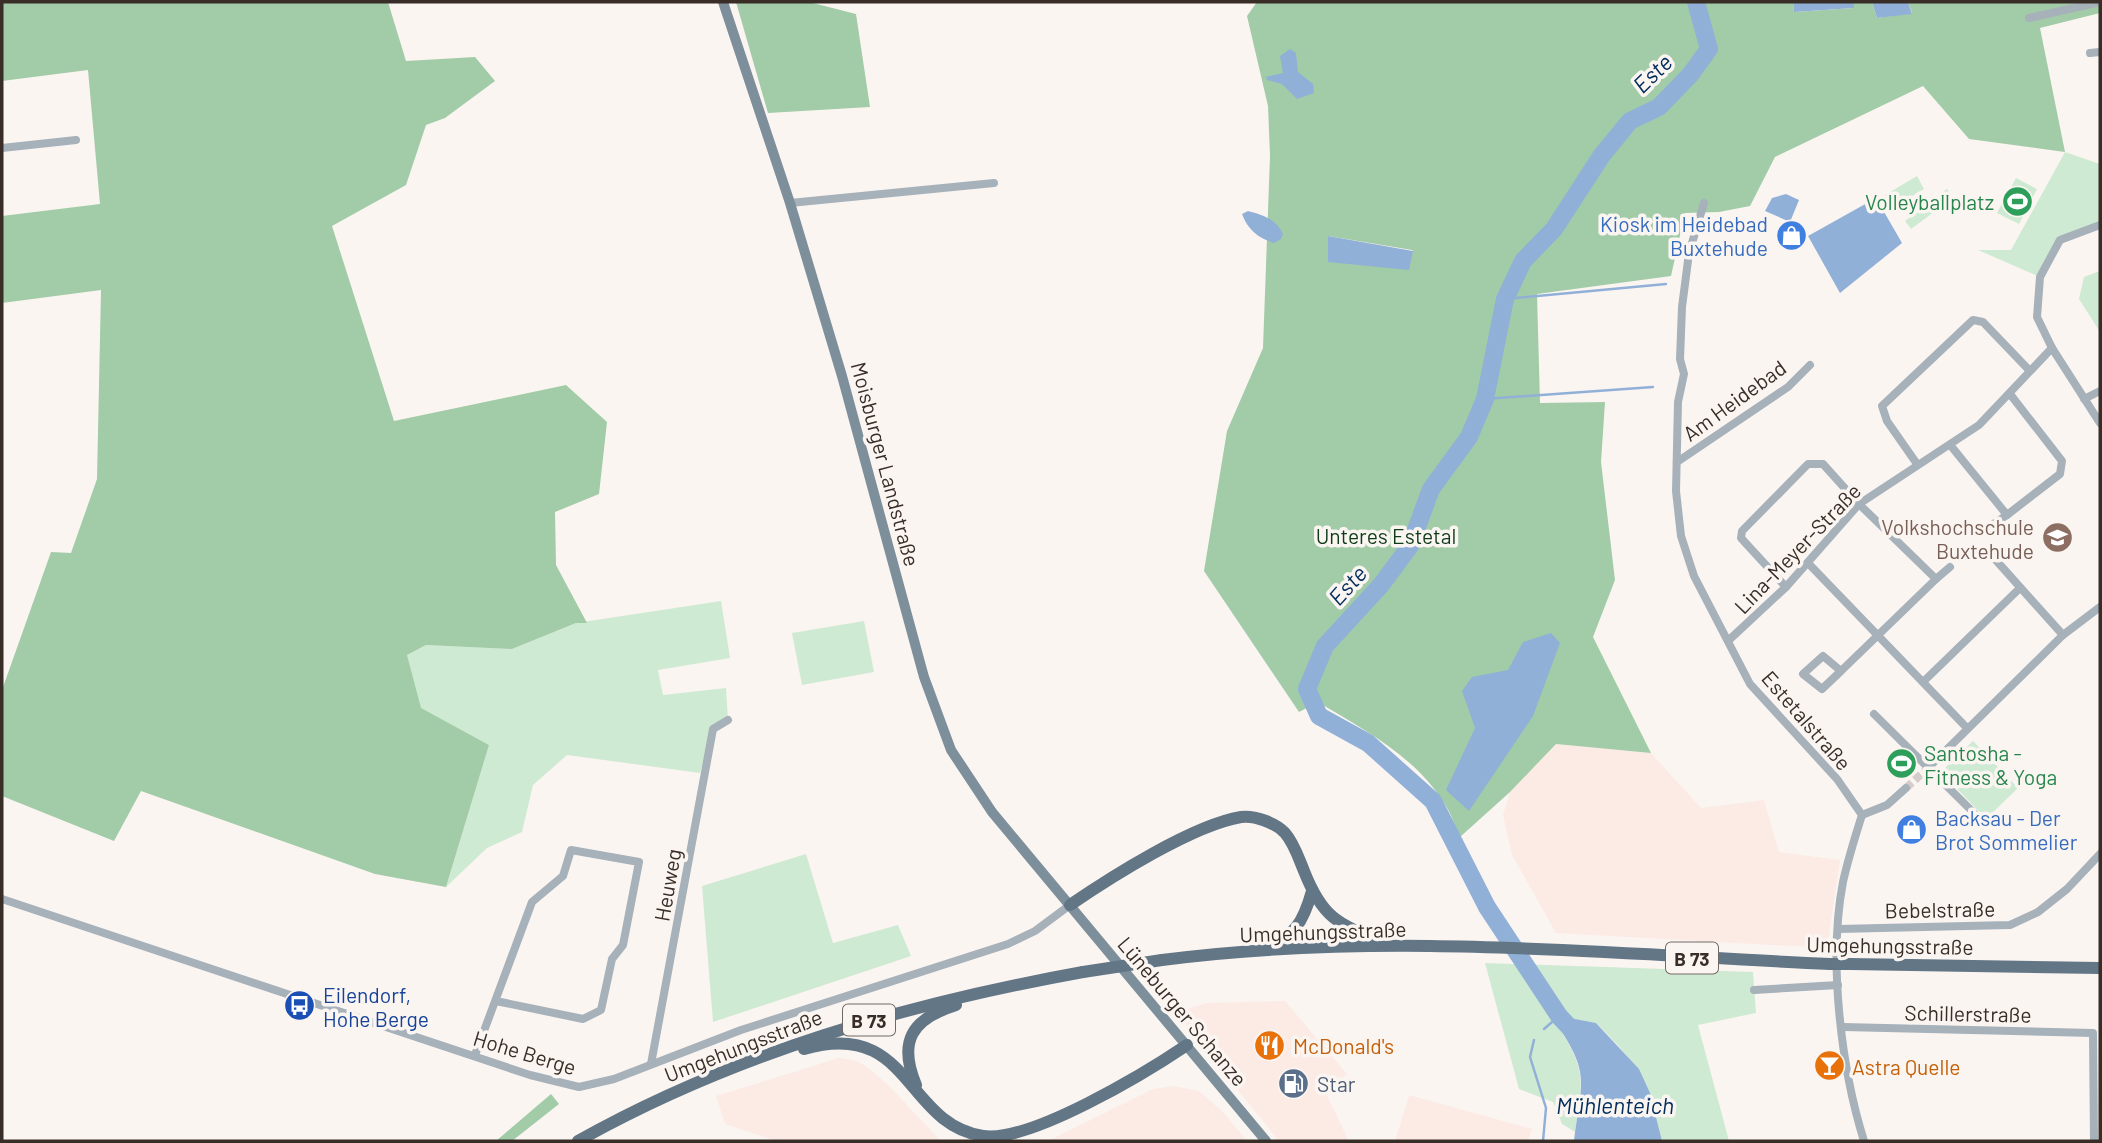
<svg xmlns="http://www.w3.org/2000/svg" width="2102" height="1143" font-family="Barlow,sans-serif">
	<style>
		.built { fill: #fbebe4 }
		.green { fill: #cfead2 }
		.forest { fill: #a2cba7; fill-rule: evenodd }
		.water { fill: #91b0d8 }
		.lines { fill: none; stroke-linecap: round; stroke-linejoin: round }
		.stream { stroke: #91b0d8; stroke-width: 2.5 }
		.river { stroke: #91b0d8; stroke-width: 18 }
		.street-tunnel { stroke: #d4cdc9; stroke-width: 8; stroke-dasharray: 8 4; stroke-linecap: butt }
		.street { stroke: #a6b1ba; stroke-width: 8 }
		.secondary { stroke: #7e8f9c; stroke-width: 10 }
		.primary { stroke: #637686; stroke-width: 12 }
		.primary-bridge { stroke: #637686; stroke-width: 12 }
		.labels { text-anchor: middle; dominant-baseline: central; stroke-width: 7; stroke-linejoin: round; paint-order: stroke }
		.shield { fill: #fbf5f2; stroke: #726964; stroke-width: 2 }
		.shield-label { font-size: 19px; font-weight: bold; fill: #382d27 }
		.leisure-label { font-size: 21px; fill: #27864d; stroke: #fbf5f2; text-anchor: end }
		.shop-label { font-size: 21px; fill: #366cbe; stroke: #fbf5f2; text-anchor: end }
		.street-label { font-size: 21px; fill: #382d27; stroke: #fbf5f2 }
		.education-label { font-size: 21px; fill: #785e54; stroke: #fbf5f2; text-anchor: end }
		.park-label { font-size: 21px; fill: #0e3c19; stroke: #fbf5f2 }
		.transit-label { font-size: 21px; fill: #164399; stroke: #fbf5f2; text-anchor: start }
		.food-label { font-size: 21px; fill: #c56008; stroke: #fbf5f2; text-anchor: start }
		.service-label { font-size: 21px; fill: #4e5e75; stroke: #fbf5f2; text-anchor: start }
		.water-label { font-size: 23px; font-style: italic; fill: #002c5b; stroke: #fbf5f2 }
	</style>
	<rect width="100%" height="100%" fill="#fbf5f2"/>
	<g class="built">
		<polygon points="1556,744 1651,753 1701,808 1764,800 1779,852 1840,860 1827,948 1556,933 1512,855 1503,815 1510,792"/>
		<polygon points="1285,1001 1347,1074 1325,1092 1349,1141 1279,1141 1176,1013 1206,1003"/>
		<polygon points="839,1058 854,1060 866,1066 888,1085 941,1141 776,1141 725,1124 716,1096"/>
		<polygon points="1174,1086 1199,1091 1223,1112 1247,1141 1048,1141 1153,1089"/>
		<polygon points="1409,1095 1532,1129 1528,1141 1395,1141"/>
	</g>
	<g class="green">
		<polygon points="2065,152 2100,164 2100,225 2060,240 2040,277 1978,250 2011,250"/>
		<polygon points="1917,176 1924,189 1892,208 1885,195"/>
		<polygon points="2016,178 2037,189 2019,224 1997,213"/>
		<polygon points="1947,189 1953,198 1911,229 1905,221"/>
		<polygon points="2100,271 2100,332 2079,299 2084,277"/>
		<polygon points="721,601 730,658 658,670 663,695 726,688 728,720 713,729 700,773 567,755 533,785 522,832 487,848 446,887 489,745 420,708 407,655 426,645 512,649 576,623"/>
		<polygon points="864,621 874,672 802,685 792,633"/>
		<polygon points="1973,741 2018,788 1986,819 1941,772"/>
		<polygon points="806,854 833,943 898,925 911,956 713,1022 702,886"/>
		<path d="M1485,963L1753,972L1756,1013L1698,1025L1729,1141H1662C1647,1080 1642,1068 1596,1023L1554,1020C1586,1069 1584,1076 1575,1132L1562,1124L1553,1102L1519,1089Z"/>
	</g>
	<g class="forest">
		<polygon points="2,2 388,2 406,61 475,57 495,81 445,118 426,125 406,185 332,226 394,421 566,385 607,422 599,494 555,512 556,565 587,623 576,623 512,649 426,645 407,655 421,708 489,745 446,887 375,874 141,791 114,841 2,796 2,690 51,552 71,553 97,479 101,290 2,303 2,216 100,204 88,70 2,81"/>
		<polygon points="736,2 809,2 856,14 870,107 768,113"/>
		<path d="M1257,2H1793L1794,12L1854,8V2H1872L1877,18L1912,13L1908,2H2100V13L2040,28L2065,152L1969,139L1923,86L1775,157L1750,206L1719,212L1685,213L1671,276L1537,294L1540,403L1605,402L1601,462L1615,580L1593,637L1651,753L1556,744L1510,792L1460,837C1455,826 1451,813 1444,803C1416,757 1363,729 1318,702L1299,712L1204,571L1227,431L1263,348L1270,156L1268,106L1247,16ZM1328,236L1412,250L1413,251L1328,262Z"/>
		<polygon points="551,1094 559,1104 512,1141 496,1141"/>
	</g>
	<g class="water">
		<polygon points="1793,2 1854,2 1854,8 1794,12"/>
		<polygon points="1872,2 1908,2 1912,14 1877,18"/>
		<polygon points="1290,49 1296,53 1298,72 1313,84 1314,93 1297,99 1282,84 1267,80 1266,77 1283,73 1280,56"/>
		<polygon points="1786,194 1799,200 1790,222 1765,211 1772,198"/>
		<polygon points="1876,198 1902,243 1840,293 1808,236"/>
		<path d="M1248,211C1263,215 1276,219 1283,234L1281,239L1274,243C1258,238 1248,230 1242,214Z"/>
		<polygon points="1328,236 1413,251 1409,270 1328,262"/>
		<polygon points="1551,633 1560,643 1533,716 1469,811 1446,790 1475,728 1462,691 1472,677 1508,670 1523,642"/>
		<path d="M1559,1016L1596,1023L1639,1069L1650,1093L1662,1141H1574C1582,1080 1591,1074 1554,1020Z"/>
	</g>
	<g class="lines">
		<g class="stream">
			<polyline points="1505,299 1666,284"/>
			<polyline points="1485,399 1653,387"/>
			<polyline points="1544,1029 1559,1016"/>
			<polyline points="1534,1040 1530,1057 1546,1108 1543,1141"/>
		</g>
		<polyline class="river" points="1573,1031 1559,1016 1487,907 1433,801 1368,743 1319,716 1307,689 1325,646 1381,585 1410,546 1431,489 1469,437 1485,399 1505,299 1523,261 1554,229 1602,155 1630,121 1659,107 1690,75 1709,49 1696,2"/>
		<polyline class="street-tunnel" points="1906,788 1928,768"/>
		<g class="street">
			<polyline points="2029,18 2100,2"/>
			<polyline points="2090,53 2100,52"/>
			<polyline points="2,148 76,140"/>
			<polyline points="790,203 994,183"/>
			<polyline points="1704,203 1689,253 1682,307 1680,359 1684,374 1678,402 1676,491 1681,536 1694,576 1750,684 1837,779 1862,815"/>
			<polyline points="2100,225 2060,240 2040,277 2037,317 2052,348 2100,423"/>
			<polyline points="2084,399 2100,391"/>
			<polyline points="1951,446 2007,515 2060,474 2062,461 2010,394"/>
			<polyline points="1677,462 1788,387 1810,365"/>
			<polyline points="1917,464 1887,421 1882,406 1973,320 1983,322 2029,370"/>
			<polyline points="1987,528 2007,515"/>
			<polyline points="1994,558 2063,635"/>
			<polyline points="1808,563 1967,728"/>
			<polyline points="1936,579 1950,567"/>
			<polyline points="1786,587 1741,538 1742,531 1808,464 1823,464 1859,504 1936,579 1841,671 1823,656 1803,674 1822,689 1841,671"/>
			<polyline points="1729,640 1786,587 1859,504 1979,425 2052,348"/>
			<polyline points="1923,682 2020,588"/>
			<polyline points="1874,714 1982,821"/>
			<polyline points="1928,768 2063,635 2100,607"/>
			<path d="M1862,815C1855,837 1848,859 1843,882C1828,960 1841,1067 1864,1141"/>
			<polyline points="1862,815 1887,805 1906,788"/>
			<polyline points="2,899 530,1075 579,1087 614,1079 741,1030 1008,944 1035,931 1070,905"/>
			<polyline points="1838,929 2010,925 2038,912 2067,889 2100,854"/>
			<polyline points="1754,990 1838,985"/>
			<polyline points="1843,1027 2093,1033 2094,1141"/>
			<polyline points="475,1055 532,902 563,876 571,850 639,862 623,945 612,959 601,1010 583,1019 496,1001"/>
			<polyline points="651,1064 713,729 728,720"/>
		</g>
		<polyline class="secondary" points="723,2 790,203 842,376 924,677 951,750 992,812 1266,1141"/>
		<g class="primary">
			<path d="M1070,905C1111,877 1193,825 1241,817C1254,815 1276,823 1285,833C1294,843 1299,859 1304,871C1324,922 1341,925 1389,944"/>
			<path d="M1263,948C1295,936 1303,923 1312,891"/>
			<path d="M1162,960C1383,931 1609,954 1830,964"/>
			<polyline points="1850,964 2100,968"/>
			<path d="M804,1049C911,1018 904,1124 983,1136C1030,1143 1147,1072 1187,1045"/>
			<path d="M916,1085C898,1042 911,1019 956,1005"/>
			<path d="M578,1141C735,1053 906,1004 1083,972"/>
		</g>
		<g class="primary-bridge">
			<polyline points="1830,964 1850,964"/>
			<polyline points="1083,972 1162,960"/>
		</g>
	</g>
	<defs>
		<symbol id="stadium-disc" viewBox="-11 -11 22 22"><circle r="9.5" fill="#2e9e5b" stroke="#fbf5f2"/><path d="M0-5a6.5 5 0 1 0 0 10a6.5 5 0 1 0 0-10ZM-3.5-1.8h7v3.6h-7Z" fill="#fff"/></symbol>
		<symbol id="shop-disc" viewBox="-11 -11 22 22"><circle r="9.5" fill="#3f7fe0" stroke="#fbf5f2"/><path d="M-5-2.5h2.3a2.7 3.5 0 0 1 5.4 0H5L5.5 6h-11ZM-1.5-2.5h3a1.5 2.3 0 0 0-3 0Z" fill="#fff"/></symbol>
		<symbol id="university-disc" viewBox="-11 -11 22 22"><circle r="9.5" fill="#8d6e63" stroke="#fbf5f2"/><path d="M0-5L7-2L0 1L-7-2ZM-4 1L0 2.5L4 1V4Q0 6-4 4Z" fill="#fff"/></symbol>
		<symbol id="bus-disc" viewBox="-11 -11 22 22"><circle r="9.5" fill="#1a4fb4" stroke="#fbf5f2"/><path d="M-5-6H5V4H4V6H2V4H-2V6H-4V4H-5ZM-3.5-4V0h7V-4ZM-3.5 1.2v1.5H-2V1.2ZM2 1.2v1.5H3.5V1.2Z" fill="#fff"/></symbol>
		<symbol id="restaurant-disc" viewBox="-11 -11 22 22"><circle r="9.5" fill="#e8710a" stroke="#fbf5f2"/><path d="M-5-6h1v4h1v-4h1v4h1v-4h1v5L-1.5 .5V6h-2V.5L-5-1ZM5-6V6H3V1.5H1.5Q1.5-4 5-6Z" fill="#fff"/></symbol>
		<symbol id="bar-disc" viewBox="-11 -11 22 22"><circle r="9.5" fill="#e8710a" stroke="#fbf5f2"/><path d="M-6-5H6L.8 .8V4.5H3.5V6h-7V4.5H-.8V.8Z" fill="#fff"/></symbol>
		<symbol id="fuel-disc" viewBox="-11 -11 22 22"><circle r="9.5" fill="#5c6f8a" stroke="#fbf5f2"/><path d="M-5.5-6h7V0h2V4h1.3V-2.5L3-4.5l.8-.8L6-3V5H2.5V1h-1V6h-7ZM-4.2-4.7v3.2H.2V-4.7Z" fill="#fff"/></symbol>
	</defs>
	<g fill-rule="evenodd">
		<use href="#stadium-disc" x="2000" y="184" width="35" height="35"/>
		<use href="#shop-disc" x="1774" y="218" width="35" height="35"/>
		<use href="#university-disc" x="2040" y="520" width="35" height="35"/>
		<use href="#stadium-disc" x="1884" y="746" width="35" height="35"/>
		<use href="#shop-disc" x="1894" y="812" width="35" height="35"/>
		<use href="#bus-disc" x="282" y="988" width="35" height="35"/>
		<use href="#restaurant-disc" x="1252" y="1028" width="35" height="35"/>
		<use href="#bar-disc" x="1812" y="1048" width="35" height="35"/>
		<use href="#fuel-disc" x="1276" y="1066" width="35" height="35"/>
	</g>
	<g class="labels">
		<g class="shield">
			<rect x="1666" y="942.5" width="52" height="31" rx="5"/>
			<rect x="843" y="1004.5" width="52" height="31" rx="5"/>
		</g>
		<g class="shield-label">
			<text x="1692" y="958">B 73</text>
			<text x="869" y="1020">B 73</text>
		</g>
		<g class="leisure-label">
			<text x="1994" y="201">Volleyballplatz</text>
			<text x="1924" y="752" text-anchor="start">Santosha -<tspan x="1924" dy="24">Fitness &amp; Yoga</tspan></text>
		</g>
		<g class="shop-label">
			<text x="1768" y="223">Kiosk im Heidebad<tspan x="1768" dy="24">Buxtehude</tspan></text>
			<text x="1935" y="817" text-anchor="start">Backsau - Der<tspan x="1935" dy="24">Brot Sommelier</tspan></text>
		</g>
		<g class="street-label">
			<text transform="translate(1734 400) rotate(-36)">Am Heidebad</text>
			<text transform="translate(886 464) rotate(75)">Moisburger Landstraße</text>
			<text transform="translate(1797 548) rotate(-46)">Lina-Meyer-Straße</text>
			<text transform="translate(1807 720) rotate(49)">Estetalstraße</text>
			<text transform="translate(667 885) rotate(-80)">Heuweg</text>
			<text transform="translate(1940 909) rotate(-1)">Bebelstraße</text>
			<text transform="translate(1323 931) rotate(-2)">Umgehungsstraße</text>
			<text transform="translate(1890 945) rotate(1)">Umgehungsstraße</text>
			<text transform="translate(1183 1011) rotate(50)">Lüneburger Schanze</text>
			<text transform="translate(1968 1013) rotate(1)">Schillerstraße</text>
			<text transform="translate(743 1045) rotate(-21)">Umgehungsstraße</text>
			<text transform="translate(525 1052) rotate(17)">Hohe Berge</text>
		</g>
		<g class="education-label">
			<text x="2034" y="526">Volkshochschule<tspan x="2034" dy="24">Buxtehude</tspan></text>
		</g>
		<g class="park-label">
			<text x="1386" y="535">Unteres Estetal</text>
		</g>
		<g class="transit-label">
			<text x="323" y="994">Eilendorf,<tspan x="323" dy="24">Hohe Berge</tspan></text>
		</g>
		<g class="food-label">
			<text x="1293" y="1045">McDonald's</text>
			<text x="1852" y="1066">Astra Quelle</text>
		</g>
		<g class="service-label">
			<text x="1317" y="1083">Star</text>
		</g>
		<g class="water-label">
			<text transform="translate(1652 73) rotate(-44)">Este</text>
			<text transform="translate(1347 585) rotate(-48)">Este</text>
			<text x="1615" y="1105">Mühlenteich</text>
		</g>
	</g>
	<rect width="2102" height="1143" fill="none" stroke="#382d27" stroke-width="7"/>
</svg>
